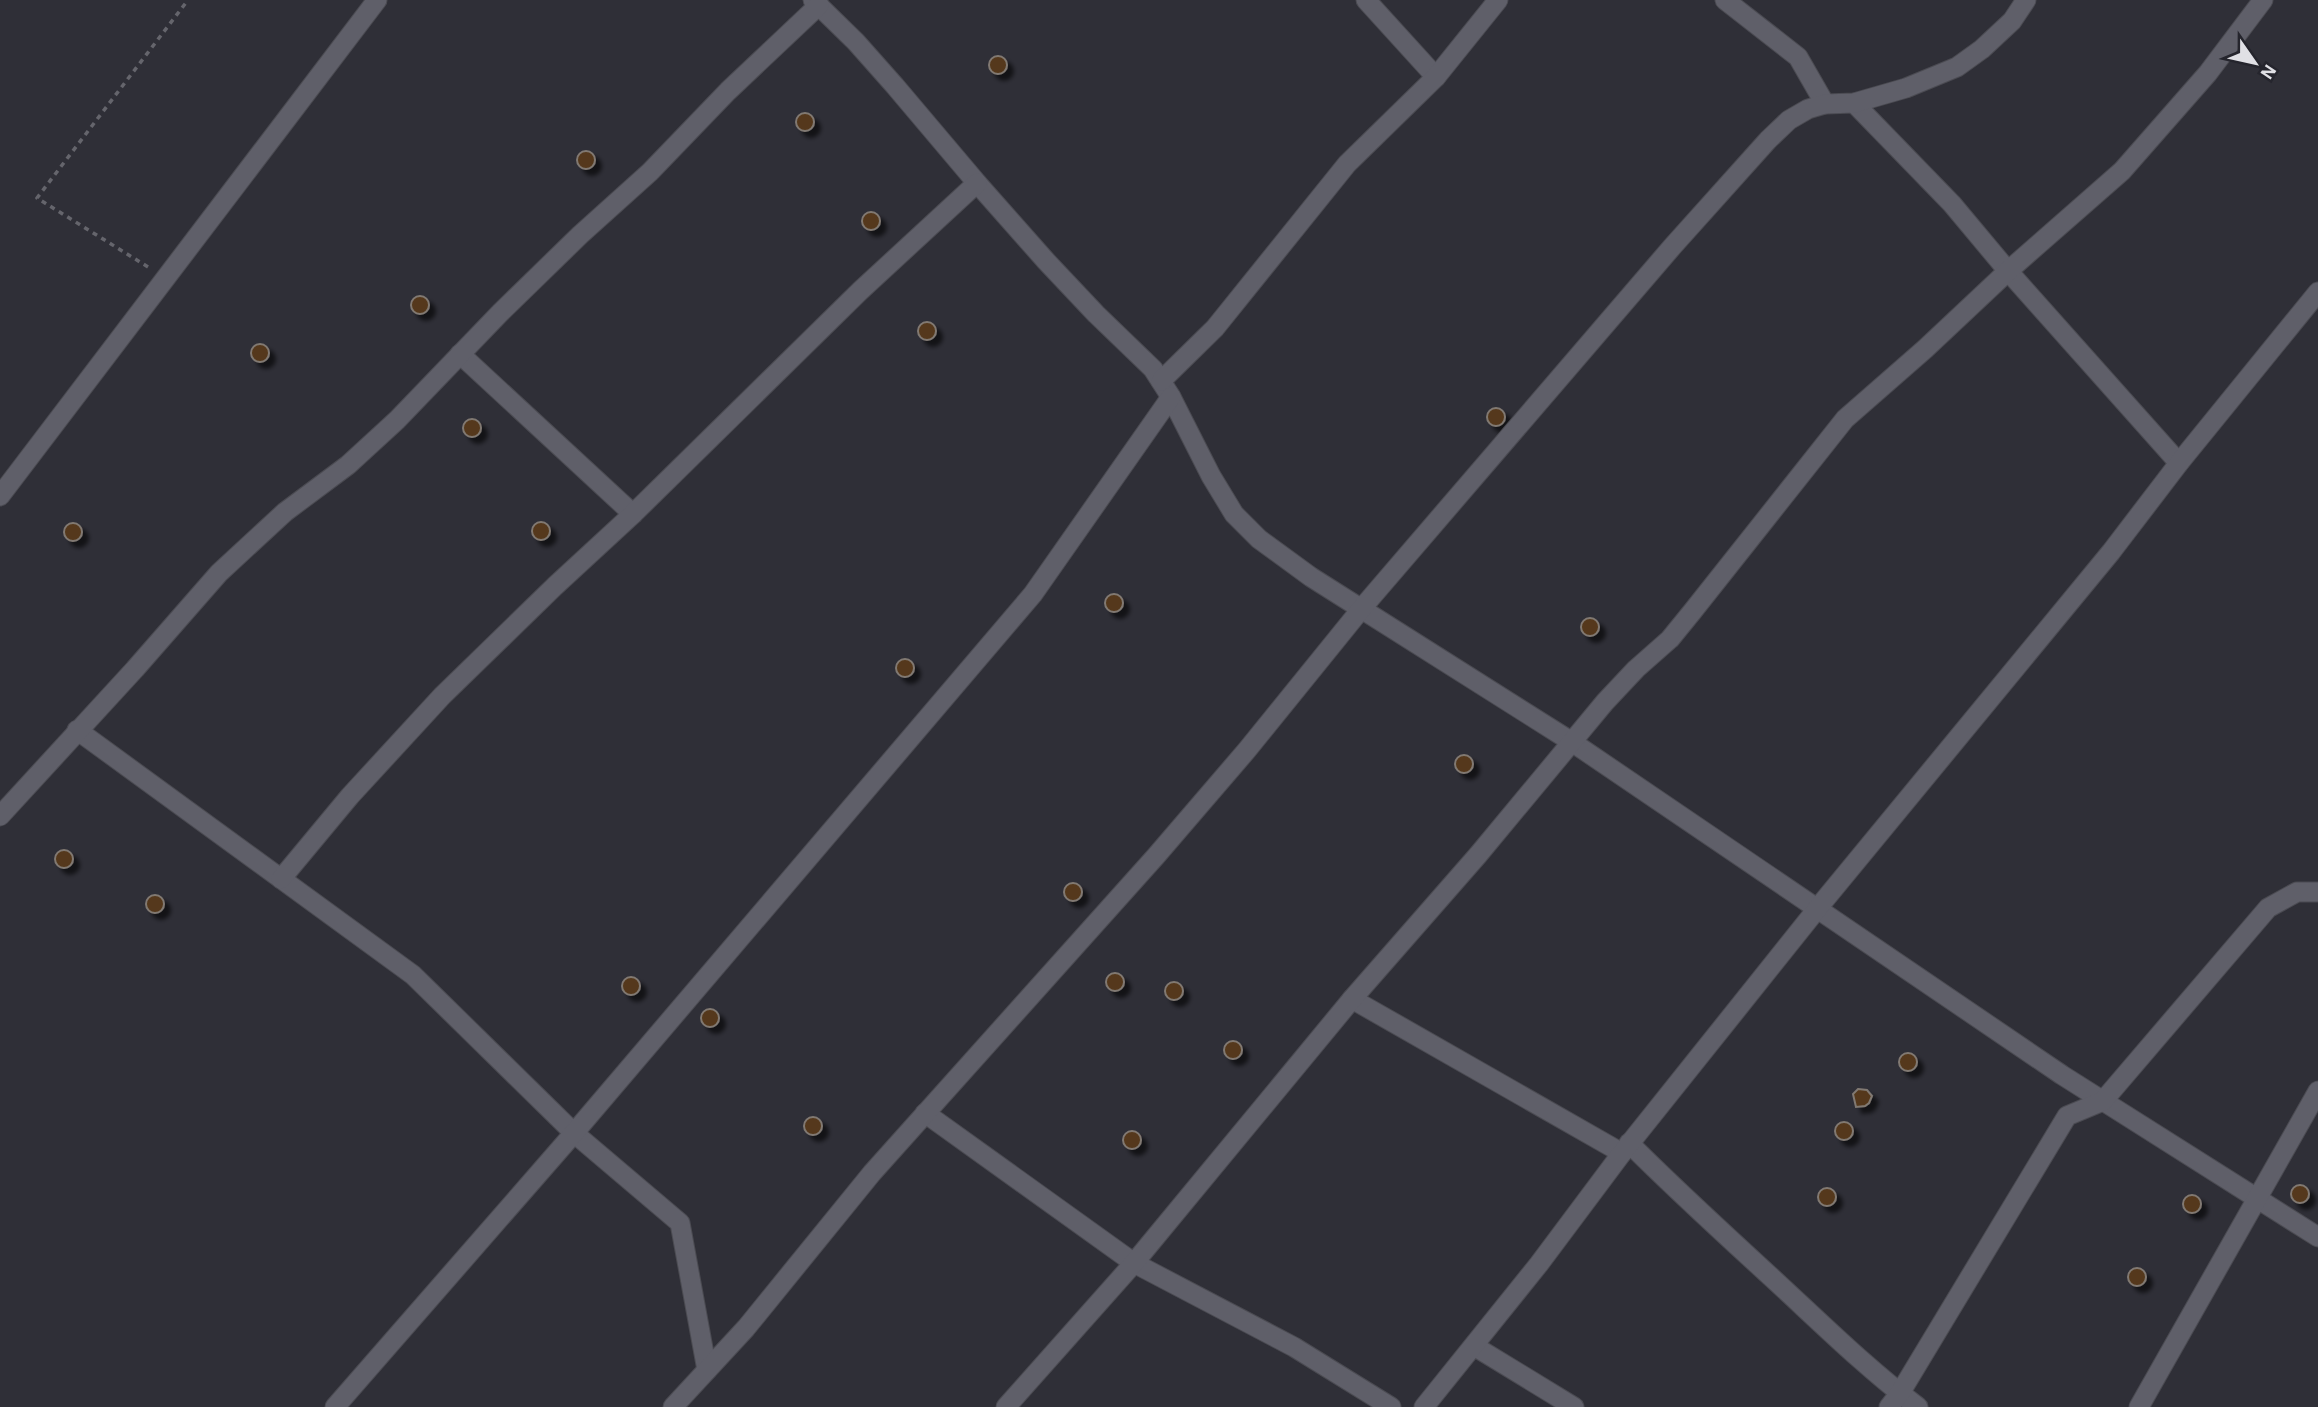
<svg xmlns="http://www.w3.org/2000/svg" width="2318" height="1407" font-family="'Alegreya Sans',sans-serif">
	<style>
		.building { fill: #55391b; stroke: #817972; stroke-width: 2; filter: url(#shadow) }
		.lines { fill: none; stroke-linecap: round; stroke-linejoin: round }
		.street-casing { stroke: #4b4b52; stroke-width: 21 }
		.path { stroke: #65656c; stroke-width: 3.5; stroke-dasharray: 5 5; stroke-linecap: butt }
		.street { stroke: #5f5f69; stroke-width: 19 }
	</style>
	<defs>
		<filter id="shadow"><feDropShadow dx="6" dy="6" stdDeviation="2" flood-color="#0009"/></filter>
	</defs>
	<rect width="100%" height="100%" fill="#2f2f37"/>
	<g class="building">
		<circle cx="998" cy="65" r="9"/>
		<circle cx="805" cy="122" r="9"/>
		<circle cx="586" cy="160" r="9"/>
		<circle cx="871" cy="221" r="9"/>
		<circle cx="420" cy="305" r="9"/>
		<circle cx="927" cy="331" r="9"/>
		<circle cx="260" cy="353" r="9"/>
		<circle cx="1496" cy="417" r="9"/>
		<circle cx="472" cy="428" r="9"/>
		<circle cx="541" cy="531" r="9"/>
		<circle cx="73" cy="532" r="9"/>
		<circle cx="1114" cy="603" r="9"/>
		<circle cx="1590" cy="627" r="9"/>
		<circle cx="905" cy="668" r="9"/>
		<circle cx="1464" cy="764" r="9"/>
		<circle cx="64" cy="859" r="9"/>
		<circle cx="1073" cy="892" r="9"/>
		<circle cx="155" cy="904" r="9"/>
		<circle cx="1115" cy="982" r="9"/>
		<circle cx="631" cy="986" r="9"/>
		<circle cx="1174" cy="991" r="9"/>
		<circle cx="710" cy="1018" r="9"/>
		<circle cx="1233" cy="1050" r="9"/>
		<circle cx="1908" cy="1062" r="9"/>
		<polygon points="1858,1089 1867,1090 1872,1096 1869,1103 1865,1106 1856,1107 1853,1094"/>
		<circle cx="813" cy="1126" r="9"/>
		<circle cx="1844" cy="1131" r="9"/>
		<circle cx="1132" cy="1140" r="9"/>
		<circle cx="2300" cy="1194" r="9"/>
		<circle cx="1827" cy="1197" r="9"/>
		<circle cx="2192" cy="1204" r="9"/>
		<circle cx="2137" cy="1277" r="9"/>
	</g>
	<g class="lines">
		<defs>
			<g id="street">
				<polyline points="813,0 856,42 895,86 977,183 1046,261 1096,314 1153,369 1171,397 1211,476 1234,514 1259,539 1311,577 1572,742 2062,1075 2318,1237"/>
				<polyline points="1366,0 1436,77"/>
				<polyline points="1725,0 1798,57 1825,104"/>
				<polyline points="1854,103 1952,204 2008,271 2179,463"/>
				<polyline points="460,354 633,514"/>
				<polyline points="1161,381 1215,328 1347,164 1436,77 1498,0"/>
				<polyline points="0,496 377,0"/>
				<polyline points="77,730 413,975 574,1133 680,1223 707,1370"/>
				<polyline points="0,816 135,669 219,573 285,512 348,465 397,420 500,313 580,235 650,172 728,91 819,5"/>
				<polyline points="281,879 350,796 442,696 555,586 633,514 860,291 977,183"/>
				<polyline points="1352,999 1622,1153"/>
				<polyline points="925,1113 1134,1263 1294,1347 1391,1407"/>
				<path d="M1629,1143C1675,1189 1722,1232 1770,1276C1819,1321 1865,1367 1918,1407"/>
				<polyline points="1474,1346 1574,1407"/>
				<polyline points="335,1407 574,1133 1033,594 1171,397"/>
				<polyline points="673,1407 746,1328 872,1173 1156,856 1247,750 1362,608 1672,247 1768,140 1789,120 1808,109 1825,104 1854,103 1906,88 1957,67 1982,49 2012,21 2026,0"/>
				<polyline points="1006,1407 1134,1263 1352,999 1478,855 1605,702 1636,669 1670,639 1692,612 1845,419 1925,349 2008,271 2122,171 2208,73 2263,0"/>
				<polyline points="1424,1407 1539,1264 1622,1153 1817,909 2111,552 2179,463 2318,292"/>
				<polyline points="1889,1407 1900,1393 2067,1116 2103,1101 2268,908 2297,892 2318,892"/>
				<polyline points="2139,1407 2318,1091"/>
			</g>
		</defs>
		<use href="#street" class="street-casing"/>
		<polyline class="path" points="148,267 37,198 188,0"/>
		<use href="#street" class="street"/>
	</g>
	<g transform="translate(2255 63) rotate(124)" stroke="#25252d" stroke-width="5" paint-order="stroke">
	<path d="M0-5L12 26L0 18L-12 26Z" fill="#e0e0e5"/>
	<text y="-10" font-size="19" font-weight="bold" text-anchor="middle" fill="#e0e0e5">N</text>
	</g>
</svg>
